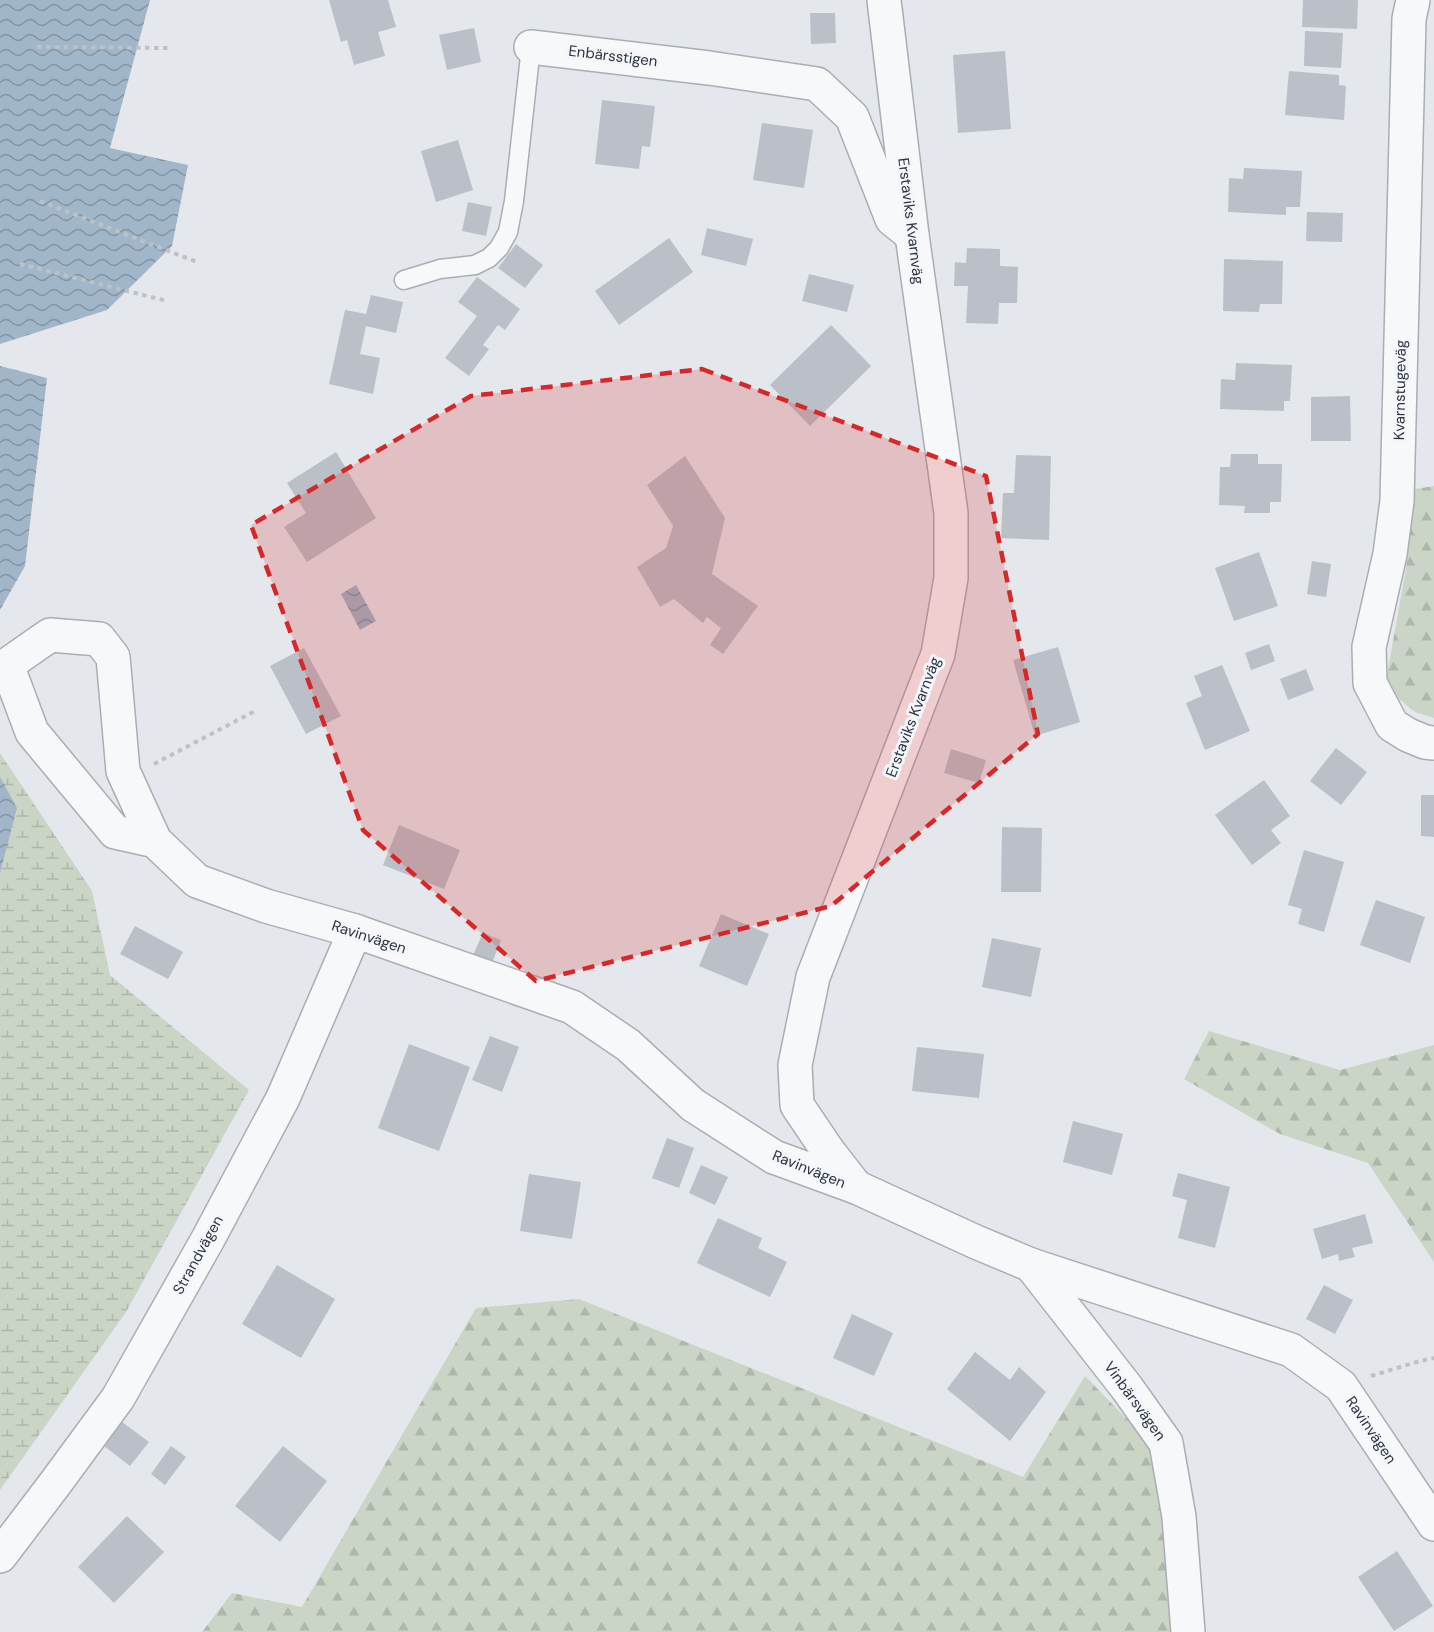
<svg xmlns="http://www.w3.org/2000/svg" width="1434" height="1632" font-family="'DM Sans',sans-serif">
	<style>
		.forest { fill: url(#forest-firs) }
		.wetland { fill: url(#wetland-marsh) }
		.water { fill: url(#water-waves) }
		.building { fill: #bbc0c8 }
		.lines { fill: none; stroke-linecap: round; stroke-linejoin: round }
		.lane-casing { stroke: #a9aeb5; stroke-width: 21 }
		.street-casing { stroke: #a9aeb5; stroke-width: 36 }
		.path { stroke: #bec1c7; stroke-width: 4; stroke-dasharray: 4.5 4.5; stroke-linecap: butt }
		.lane { stroke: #f7f8fa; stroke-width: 18 }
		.street { stroke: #f7f8fa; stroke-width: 33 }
		.marked { fill: #d62828; fill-opacity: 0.2; stroke: #d62828; stroke-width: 4.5; stroke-dasharray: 12 8; stroke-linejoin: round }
		.labels { text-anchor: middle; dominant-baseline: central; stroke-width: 6; stroke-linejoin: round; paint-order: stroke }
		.street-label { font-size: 15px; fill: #2c3543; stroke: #f4f6f9 }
	</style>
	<defs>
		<pattern id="forest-firs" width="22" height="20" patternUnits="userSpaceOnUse" patternTransform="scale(1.5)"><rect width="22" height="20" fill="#cad5c6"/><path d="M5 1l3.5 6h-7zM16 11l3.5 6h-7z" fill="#aeb7ab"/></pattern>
		<pattern id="wetland-marsh" width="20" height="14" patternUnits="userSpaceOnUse" patternTransform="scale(1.5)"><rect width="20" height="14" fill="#cad5c6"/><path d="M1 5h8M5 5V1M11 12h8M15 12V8" fill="none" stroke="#aeb7ab"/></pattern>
		<pattern id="water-waves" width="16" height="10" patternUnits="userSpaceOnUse" patternTransform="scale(1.5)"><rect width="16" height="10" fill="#a1b6c9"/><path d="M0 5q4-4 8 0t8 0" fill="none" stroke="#8395a5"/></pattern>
	</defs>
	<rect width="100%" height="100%" fill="#e4e7eb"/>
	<g class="forest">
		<polygon points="1434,486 1434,718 1415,712 1399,699 1386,681 1406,568 1415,489"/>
		<polygon points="1209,1031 1340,1070 1434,1045 1434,1262 1368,1163 1280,1134 1184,1079"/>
		<polygon points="579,1299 1023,1477 1085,1376 1153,1446 1165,1519 1173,1632 202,1632 232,1593 302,1607 476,1308"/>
	</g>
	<polygon class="wetland" points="0,753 92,891 110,975 249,1090 126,1312 0,1490"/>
	<g class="water">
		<polygon points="0,0 150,0 110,148 188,165 172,246 107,310 0,344"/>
		<polygon points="0,366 47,378 25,566 0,610"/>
		<polygon points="356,585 376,621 360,630 341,594"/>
		<polygon points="0,777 17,808 0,873"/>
	</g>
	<g class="building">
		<polygon points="329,0 388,0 396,27 378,32 385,56 354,65 347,40 341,42"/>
		<polygon points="1303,0 1358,0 1357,29 1302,27"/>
		<polygon points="810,13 835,13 836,43 811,44"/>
		<polygon points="474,28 481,62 447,70 439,35"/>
		<polygon points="1305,31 1343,33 1341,68 1304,66"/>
		<polygon points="1005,51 1011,129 958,133 953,55"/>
		<polygon points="1289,71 1339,75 1339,85 1346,86 1344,120 1285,115"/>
		<polygon points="602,100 655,106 650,147 642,146 639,169 595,164"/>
		<polygon points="762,123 813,130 804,188 753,180"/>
		<polygon points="458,140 473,190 436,202 421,151"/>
		<polygon points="1244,168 1302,171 1300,207 1286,207 1286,215 1228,212 1229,178 1243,179"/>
		<polygon points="468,202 492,207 486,236 462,231"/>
		<polygon points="1307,212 1343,213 1342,242 1306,241"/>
		<polygon points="707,228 753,239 746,266 701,255"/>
		<polygon points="669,238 693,272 619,325 595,291"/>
		<polygon points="516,244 543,265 525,288 498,268"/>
		<polygon points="967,248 1000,249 1000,266 1018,267 1017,303 999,303 998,324 966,323 968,286 954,286 955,262 966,263"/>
		<polygon points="1224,259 1283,261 1282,304 1260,304 1259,312 1223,311"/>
		<polygon points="809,274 854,285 847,312 802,301"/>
		<polygon points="477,277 520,309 505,330 498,325 483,345 489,349 469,376 445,358 477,316 458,302"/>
		<polygon points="371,295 403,302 396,333 366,326 360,354 380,358 373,394 329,384 345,310 366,314"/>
		<polygon points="831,325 871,366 810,426 770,385"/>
		<polygon points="1236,363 1292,365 1290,401 1284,401 1284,411 1220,409 1221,379 1235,380"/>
		<polygon points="1350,396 1351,441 1311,441 1311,397"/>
		<polygon points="336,452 376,518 307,562 284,527 306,513 287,483"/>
		<polygon points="1231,454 1258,454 1258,464 1282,464 1281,502 1270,502 1270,513 1244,513 1245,506 1219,505 1220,467 1230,467"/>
		<polygon points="1016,455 1051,456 1049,540 1001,538 1003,493 1014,493"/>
		<polygon points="685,456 725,518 712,574 758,606 723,654 710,645 721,628 707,617 703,623 674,599 660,607 637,567 666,548 673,526 647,485"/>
		<polygon points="1259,552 1278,606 1234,621 1215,568"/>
		<polygon points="1312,561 1331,564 1326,597 1307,594"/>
		<polygon points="1269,644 1275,661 1251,670 1245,653"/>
		<polygon points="1058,647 1080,722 1035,736 1013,660"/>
		<polygon points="304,648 341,716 306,734 270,666"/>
		<polygon points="1222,665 1250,731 1205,750 1186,703 1202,696 1194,676"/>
		<polygon points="1306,669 1314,690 1288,700 1280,679"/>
		<polygon points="1336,748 1367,772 1341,805 1310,781"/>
		<polygon points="951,749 986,760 979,783 944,773"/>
		<polygon points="1264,780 1290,816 1271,830 1281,843 1252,865 1215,815"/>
		<polygon points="1421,795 1434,795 1434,837 1421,836"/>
		<polygon points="399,825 460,850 444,889 383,865"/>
		<polygon points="1002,827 1042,828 1041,892 1001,892"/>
		<polygon points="1304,850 1344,862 1324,932 1298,924 1302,909 1288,905"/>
		<polygon points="1376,900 1425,917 1410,963 1360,945"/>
		<polygon points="721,914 769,934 747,986 699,966"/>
		<polygon points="135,926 183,952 168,979 120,954"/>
		<polygon points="483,933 501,940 492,963 473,955"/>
		<polygon points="992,938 1041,948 1031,997 982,987"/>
		<polygon points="490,1036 519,1047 502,1092 472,1080"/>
		<polygon points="409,1044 470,1067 439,1151 378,1128"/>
		<polygon points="917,1047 984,1054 979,1098 912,1091"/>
		<polygon points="1073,1121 1123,1134 1112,1175 1063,1162"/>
		<polygon points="667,1138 694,1148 679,1188 652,1178"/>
		<polygon points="701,1165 728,1177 715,1205 689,1193"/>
		<polygon points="1178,1173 1230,1187 1215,1248 1178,1238 1187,1200 1172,1196"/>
		<polygon points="529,1174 581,1182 572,1239 520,1231"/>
		<polygon points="1365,1214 1373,1243 1352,1248 1355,1257 1339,1261 1338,1254 1322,1259 1313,1229"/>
		<polygon points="718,1218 762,1238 758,1248 787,1262 770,1297 697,1263"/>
		<polygon points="277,1265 335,1299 301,1358 242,1324"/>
		<polygon points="1324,1285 1353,1300 1335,1334 1306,1319"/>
		<polygon points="852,1314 893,1333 874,1376 833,1358"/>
		<polygon points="975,1352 1010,1380 1019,1367 1046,1392 1010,1441 947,1389"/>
		<polygon points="122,1422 149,1442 130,1466 104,1446"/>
		<polygon points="171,1446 186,1457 165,1485 151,1474"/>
		<polygon points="283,1446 327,1481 280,1542 235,1506"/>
		<polygon points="127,1516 164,1552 114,1603 78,1567"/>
		<polygon points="1397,1551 1433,1606 1394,1631 1358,1577"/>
	</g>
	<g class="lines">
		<defs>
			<polyline id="lane" points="404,280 440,269 475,265 489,258 499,248 508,232 514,201 531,47"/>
			<g id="street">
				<polyline points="1413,0 1409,19 1397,501 1390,554 1369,647 1370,683 1392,725 1408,735 1425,742 1434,743"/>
				<polyline points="531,47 709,68 817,84 852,117 892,219 912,235"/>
				<polyline points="155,841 123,771 113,657 99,639 50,635 7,665 32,732 115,832 155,841 197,881 266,906 355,931 572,1007 628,1045 693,1105 774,1157 856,1187 976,1242 1031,1265 1291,1350 1341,1386 1434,1524"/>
				<polyline points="856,1187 828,1151 797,1105 795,1065 813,977 938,654 951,578 951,513 912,235 884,0"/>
				<polyline points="1031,1265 1127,1388 1166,1443 1179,1517 1188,1632"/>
				<polyline points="0,1556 54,1485 118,1398 208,1239 283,1098 355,931"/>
			</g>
		</defs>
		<use href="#lane" class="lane-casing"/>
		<use href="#street" class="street-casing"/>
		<g class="path">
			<polyline points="37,47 169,48"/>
			<polyline points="40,201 197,262"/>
			<polyline points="20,264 167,301"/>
			<polyline points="154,764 255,711"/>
			<polyline points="1371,1376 1420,1361 1434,1358"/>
		</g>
		<use href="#lane" class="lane"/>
		<use href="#street" class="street"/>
	</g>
	<path class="marked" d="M702,369L986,476L1038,734L831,906L536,981L363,830L251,525L471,396Z"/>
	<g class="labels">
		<g class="street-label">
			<text transform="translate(613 56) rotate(7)">Enbärsstigen</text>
			<text transform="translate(911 221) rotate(83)">Erstaviks Kvarnväg</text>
			<text transform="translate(1400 390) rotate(-89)">Kvarnstugeväg</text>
			<text transform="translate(913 717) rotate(-69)">Erstaviks Kvarnväg</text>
			<text transform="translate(369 937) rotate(18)">Ravinvägen</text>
			<text transform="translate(809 1169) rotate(22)">Ravinvägen</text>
			<text transform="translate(198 1255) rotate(-61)">Strandvägen</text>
			<text transform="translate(1135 1401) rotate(54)">Vinbärsvägen</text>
			<text transform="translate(1371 1430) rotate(56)">Ravinvägen</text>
		</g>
	</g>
</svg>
